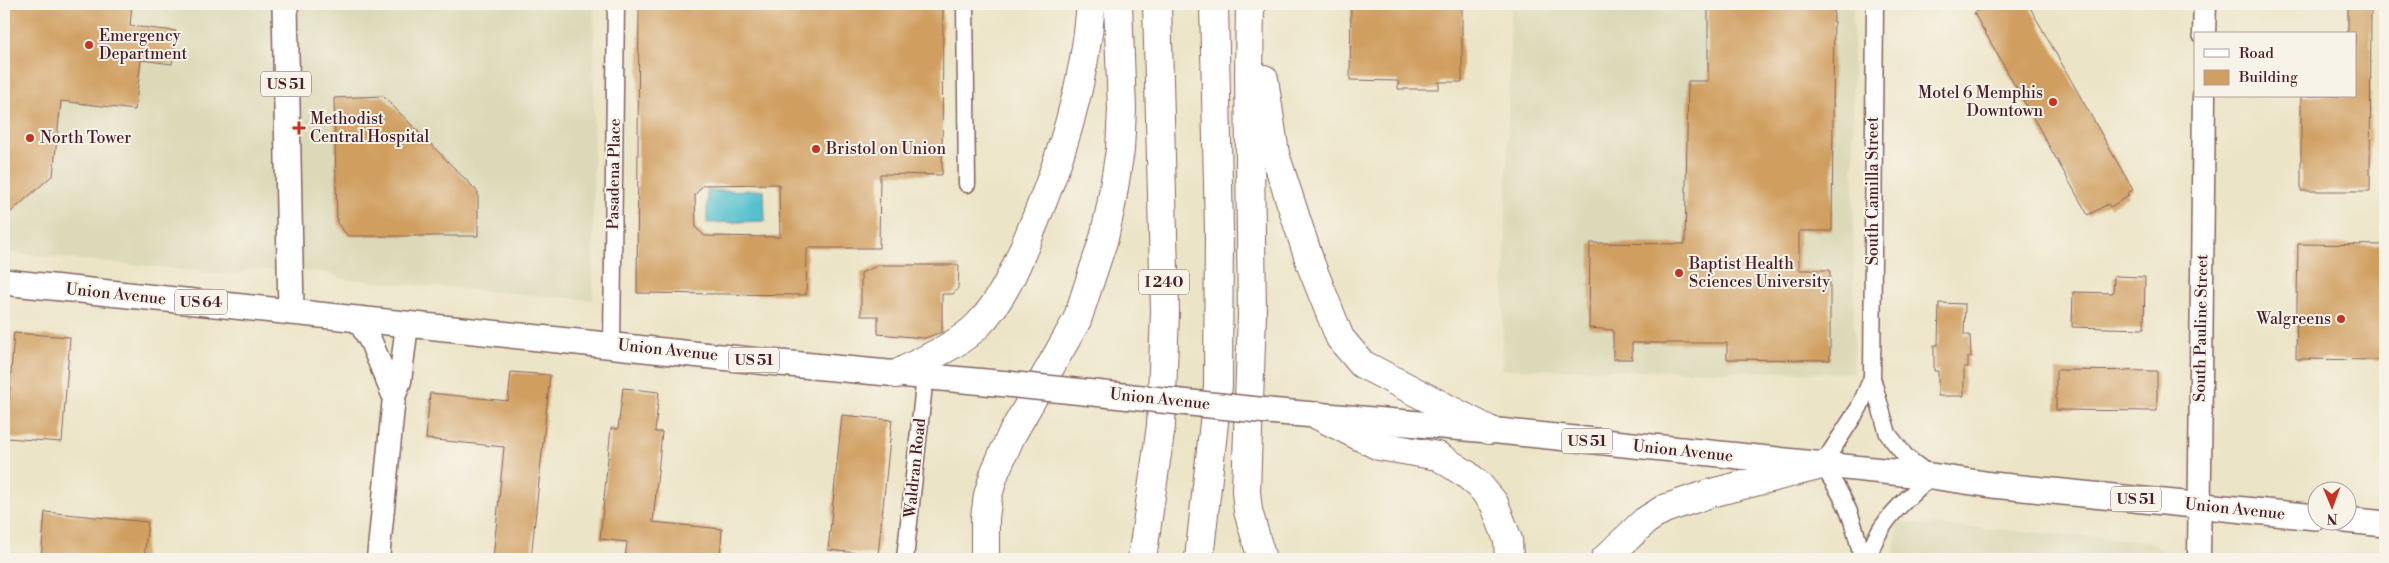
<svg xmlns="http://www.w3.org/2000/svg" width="2389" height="563" font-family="'Libre Bodoni',serif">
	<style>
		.built { fill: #dcd9b8 }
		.water { fill: #55c1cf; stroke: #50707d }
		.building { fill: #d09f61; fill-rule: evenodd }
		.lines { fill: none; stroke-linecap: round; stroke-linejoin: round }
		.street-casing { stroke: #836461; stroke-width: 19 }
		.secondary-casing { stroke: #836461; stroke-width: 25 }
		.primary-casing { stroke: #836461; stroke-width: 28 }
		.highway-casing { stroke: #836461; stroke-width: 30 }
		.street { stroke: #fff; stroke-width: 16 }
		.secondary { stroke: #fff; stroke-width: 22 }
		.primary { stroke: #fff; stroke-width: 25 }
		.highway { stroke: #fff; stroke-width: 28 }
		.primary-bridge-casing { stroke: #836461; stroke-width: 28; stroke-linecap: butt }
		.primary-bridge { stroke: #fff; stroke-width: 25 }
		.poi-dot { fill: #c8321e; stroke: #f7f3e8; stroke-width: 2 }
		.labels { text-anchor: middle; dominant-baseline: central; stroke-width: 4; stroke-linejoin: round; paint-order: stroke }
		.shield { fill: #f7f3e8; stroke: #7e5f64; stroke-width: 1 }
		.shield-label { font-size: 15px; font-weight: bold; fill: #4a1f2b }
		.poi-label { font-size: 16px; fill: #4a1f2b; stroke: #f7f3e8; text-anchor: start }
		.street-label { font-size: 16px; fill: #4a1f2b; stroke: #f7f3e8 }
	</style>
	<rect width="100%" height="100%" fill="#f7f3e8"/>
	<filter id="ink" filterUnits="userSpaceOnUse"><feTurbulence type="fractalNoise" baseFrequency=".02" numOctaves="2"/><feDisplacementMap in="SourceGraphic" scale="10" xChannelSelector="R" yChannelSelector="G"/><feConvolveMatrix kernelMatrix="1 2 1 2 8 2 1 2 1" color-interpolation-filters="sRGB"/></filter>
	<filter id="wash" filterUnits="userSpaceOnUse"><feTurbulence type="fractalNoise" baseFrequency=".0096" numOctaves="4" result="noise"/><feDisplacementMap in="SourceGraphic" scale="20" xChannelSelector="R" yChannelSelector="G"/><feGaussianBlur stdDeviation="1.12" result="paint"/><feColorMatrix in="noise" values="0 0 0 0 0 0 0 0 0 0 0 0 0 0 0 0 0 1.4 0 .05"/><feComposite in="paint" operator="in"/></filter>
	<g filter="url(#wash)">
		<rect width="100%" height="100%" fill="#ece4c6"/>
		<g class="built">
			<polygon points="4,4 594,4 593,300 343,279 325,272 251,269 237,275 11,253 4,329"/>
			<polygon points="1511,4 1853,4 1854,373 1502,369"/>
			<polygon points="1897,522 2150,541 2172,559 1894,559"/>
		</g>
		<polygon class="water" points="764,190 765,221 707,223 707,191"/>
		<g id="blocks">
			<g class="building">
				<polygon points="4,4 132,4 130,26 176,31 172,64 141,60 135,110 61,101 53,175 4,218"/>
				<path d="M639,4H943L942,175L880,174L879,248H807L806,295L637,293ZM779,184L780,237L705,236L696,228L695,195L703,185Z"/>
				<polygon points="1351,4 1462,4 1462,82 1439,82 1439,89 1398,89 1398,81 1350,80"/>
				<polygon points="1708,4 1834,4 1832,231 1799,231 1799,270 1830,270 1830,360 1727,359 1727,343 1632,343 1632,359 1613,359 1613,330 1589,328 1590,243 1685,244 1688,81 1708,81"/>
				<polygon points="1991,4 2028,4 2133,190 2127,193 2129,196 2110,207 2108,204 2088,215 1974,13"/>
				<polygon points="2348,4 2371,4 2370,191 2301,191 2301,96 2355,96 2355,34 2348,34"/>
				<polygon points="383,96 478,192 478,236 348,236 337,223 334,98"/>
				<polygon points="2298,244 2385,245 2384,360 2296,359"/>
				<polygon points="879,265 959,265 958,288 953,294 942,294 942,332 925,338 878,334 878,316 861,316 861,273"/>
				<polygon points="2114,276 2145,277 2144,329 2072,327 2073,292 2113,293"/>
				<polygon points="1939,303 1965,304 1964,335 1970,335 1971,357 1968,357 1968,367 1964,367 1964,396 1938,396 1938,371 1934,371 1934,345 1938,345"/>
				<polygon points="14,333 70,337 62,442 6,438"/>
				<polygon points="2056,370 2157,371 2157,411 2056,410"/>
				<polygon points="511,372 550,375 531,559 493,559 504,447 426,439 430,393 508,401"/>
				<polygon points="623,388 659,392 655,432 662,432 653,522 722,529 720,559 625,559 627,542 600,539 611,428 618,429"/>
				<polygon points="842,415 892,420 878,555 828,550"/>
				<polygon points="45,512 148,522 144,559 41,559"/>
			</g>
		</g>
	</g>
	<g filter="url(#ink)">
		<use href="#blocks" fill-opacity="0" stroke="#836461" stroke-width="1"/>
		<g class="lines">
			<defs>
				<g id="street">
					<polyline points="965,4 967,184"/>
					<polyline points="612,344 616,4"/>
					<polyline points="905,559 925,376"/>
					<path d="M1862,559C1854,519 1846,499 1822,465L1859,408L1872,378"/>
					<path d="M1868,559C1878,521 1903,503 1931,476L1906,457L1888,434L1872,378L1875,4"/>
				</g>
				<g id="secondary">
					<polyline points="2204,34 2205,4"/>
					<polyline points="358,320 371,342 394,397"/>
					<polyline points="378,559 394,397 400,381 407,325"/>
					<polyline points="2199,559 2204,96"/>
				</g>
				<g id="primary">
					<polyline points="285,4 291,312"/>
					<polyline points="4,282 769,362 1007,384"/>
					<polyline points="1268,411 1489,430 1931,476 1992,485 2316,517"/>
					<polyline points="2346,520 2385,524"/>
				</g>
				<g id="highway">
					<polyline points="1250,4 1249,75 1252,314 1246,491 1248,511 1262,559"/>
					<polyline points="1264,79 1275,154 1311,265 1340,338 1362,364 1489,430"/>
					<path d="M897,374C924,359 956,347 978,325C1003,300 1017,265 1030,233C1061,159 1085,85 1091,4"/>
					<polyline points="1319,416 1379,446 1438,456 1466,474 1479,485 1494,503 1508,540 1509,559"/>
					<polyline points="985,559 985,518 988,495 995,472 1011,436 1077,320 1104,238 1111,206 1120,150 1122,109 1118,4"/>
					<polyline points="1142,559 1161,426 1165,311 1157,4"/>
					<polyline points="1199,559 1218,386 1219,230 1214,4"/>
					<polyline points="1605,559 1645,521 1664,509 1711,493 1822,465"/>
				</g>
			</defs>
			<use href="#street" class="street-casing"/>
			<use href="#secondary" class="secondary-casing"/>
			<use href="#primary" class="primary-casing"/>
			<use href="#highway" class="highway-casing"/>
			<use href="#street" class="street"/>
			<use href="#secondary" class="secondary"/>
			<use href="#primary" class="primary"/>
			<use href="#highway" class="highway"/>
			<defs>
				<polyline id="primary-bridge" points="1007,384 1268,411"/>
			</defs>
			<use href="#primary-bridge" class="primary-bridge-casing"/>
			<use href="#primary-bridge" class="primary-bridge"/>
		</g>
	</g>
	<g class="poi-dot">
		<circle cx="89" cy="45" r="5"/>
		<circle cx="2053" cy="102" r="5"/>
		<path d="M296.5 120.5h5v5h5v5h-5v5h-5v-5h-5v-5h5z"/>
		<circle cx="30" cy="138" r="5"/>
		<circle cx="816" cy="149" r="5"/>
		<circle cx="1679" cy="273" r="5"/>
		<circle cx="2341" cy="319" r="5"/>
	</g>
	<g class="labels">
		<g class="shield">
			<rect x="261" y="71.5" width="50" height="25" rx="4"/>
			<rect x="1139" y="269.5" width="50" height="25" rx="4"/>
			<rect x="175" y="289.5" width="52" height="25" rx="4"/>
			<rect x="729" y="347.5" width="50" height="25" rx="4"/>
			<rect x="1562" y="428.5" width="50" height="25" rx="4"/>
			<rect x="2111" y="486.5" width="50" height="25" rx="4"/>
		</g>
		<g class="shield-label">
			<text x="286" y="84">US 51</text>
			<text x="1164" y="282">I 240</text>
			<text x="201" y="302">US 64</text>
			<text x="754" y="360">US 51</text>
			<text x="1587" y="441">US 51</text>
			<text x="2136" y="499">US 51</text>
		</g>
		<g class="poi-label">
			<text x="99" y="36">Emergency<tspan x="99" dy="18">Department</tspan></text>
			<text x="2043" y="93" text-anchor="end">Motel 6 Memphis<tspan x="2043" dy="18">Downtown</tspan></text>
			<text x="310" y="119">Methodist<tspan x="310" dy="18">Central Hospital</tspan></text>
			<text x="40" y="138">North Tower</text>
			<text x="826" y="149">Bristol on Union</text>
			<text x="1689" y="264">Baptist Health<tspan x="1689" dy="18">Sciences University</tspan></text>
			<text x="2331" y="319" text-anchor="end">Walgreens</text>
		</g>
		<g class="street-label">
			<text transform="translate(614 174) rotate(-89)">Pasadena Place</text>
			<text transform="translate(1873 191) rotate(-90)">South Camilla Street</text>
			<text transform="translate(116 294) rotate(6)">Union Avenue</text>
			<text transform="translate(2201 328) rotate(-89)">South Pauline Street</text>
			<text transform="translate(668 350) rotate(6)">Union Avenue</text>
			<text transform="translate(1160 399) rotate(6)">Union Avenue</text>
			<text transform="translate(1683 451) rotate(6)">Union Avenue</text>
			<text transform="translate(915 468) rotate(-84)">Waldran Road</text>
			<text transform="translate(2235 509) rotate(6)">Union Avenue</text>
		</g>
	</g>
	<rect width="2389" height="563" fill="none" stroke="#f7f3e8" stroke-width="20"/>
	<rect x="2194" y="32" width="162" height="65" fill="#f7f3e8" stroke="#b29e9c"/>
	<rect x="2204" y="49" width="25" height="8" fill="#ffffff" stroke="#b29e9c"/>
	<text x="2239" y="58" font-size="15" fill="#4a1f2b">Road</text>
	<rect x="2204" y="70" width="25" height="15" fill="#d09f61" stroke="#b29e9c"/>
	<text x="2239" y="82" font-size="15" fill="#4a1f2b">Building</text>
	<g transform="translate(2332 506) rotate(179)"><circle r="24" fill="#f7f3e8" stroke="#b29e9c"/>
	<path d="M0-4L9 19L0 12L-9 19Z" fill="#c8321e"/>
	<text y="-8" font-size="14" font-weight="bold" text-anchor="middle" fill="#4a1f2b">N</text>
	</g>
</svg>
